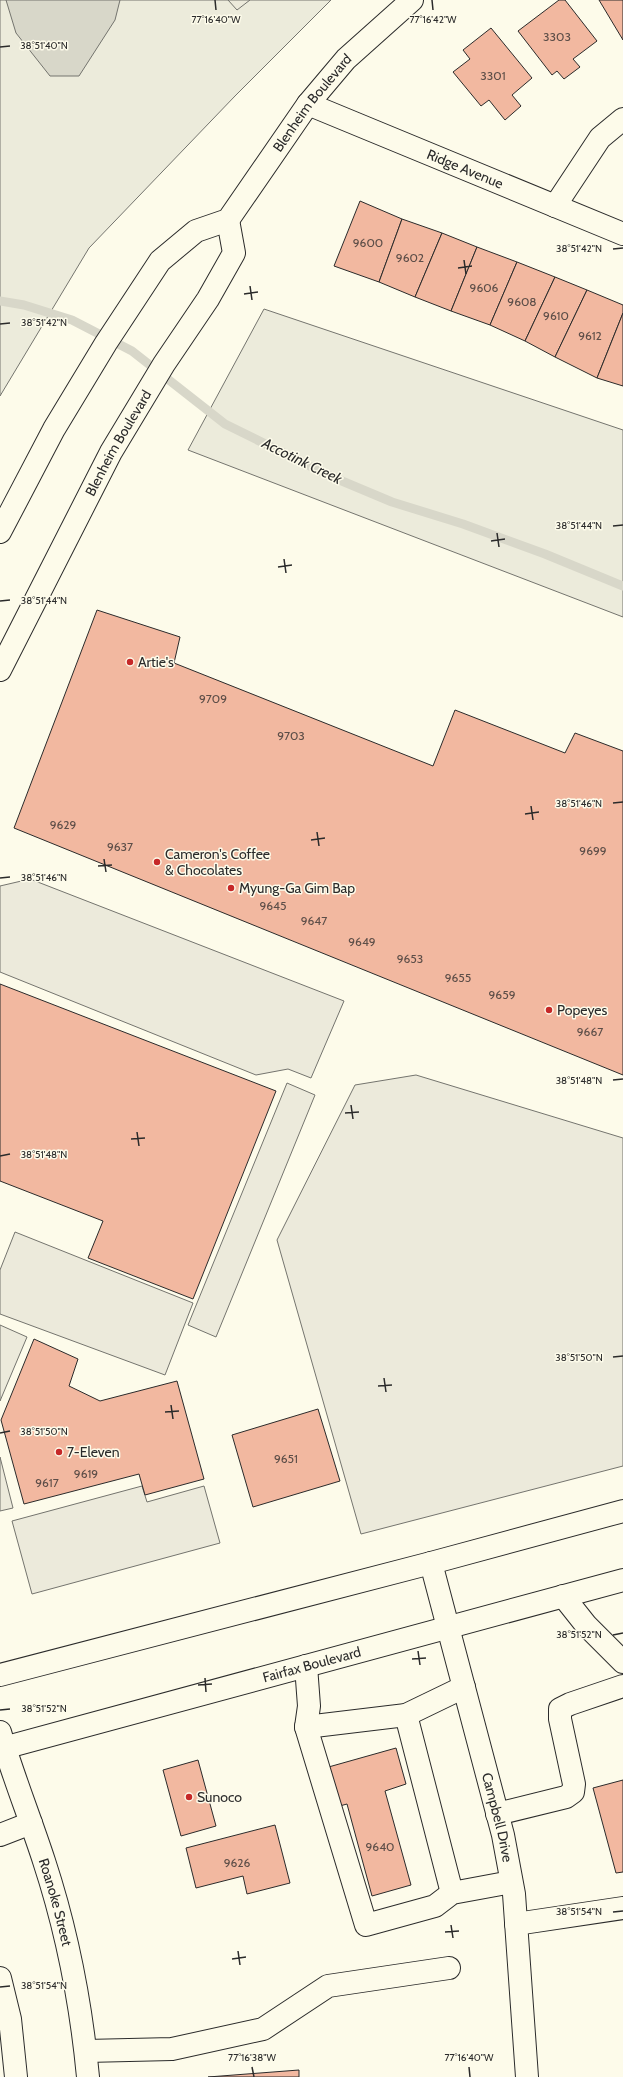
<svg xmlns="http://www.w3.org/2000/svg" width="623" height="2077" font-family="Cabin,sans-serif">
	<style>
		.green { fill: #ecebdb; stroke: #74746e }
		.parking { fill: #eceadb; stroke: #74746e }
		.water { fill: #d8d7c9; stroke: #74746e }
		.lines { fill: none; stroke-linecap: round; stroke-linejoin: round }
		.stream { stroke: #d8d7c9; stroke-width: 9 }
		.building { fill: #f2b8a0; stroke: #2b2b2b }
		.minor-casing { stroke: #2b2b2b; stroke-width: 24 }
		.major-casing { stroke: #2b2b2b; stroke-width: 24 }
		.minor { stroke: #fdfbea; stroke-width: 22 }
		.major { stroke: #fdfbea; stroke-width: 22 }
		.ticks { fill: none; stroke: #2b2b2b; stroke-width: 1.5 }
		.poi-dot { fill: #c62828; stroke: #fdfbea; stroke-width: 1.5 }
		.labels { text-anchor: middle; dominant-baseline: central; stroke-width: 3; stroke-linejoin: round; paint-order: stroke }
		.number-label { font-size: 12px; fill: #5d4e48 }
		.street-label { font-size: 14px; fill: #2b2b2b; stroke: #fdfbea }
		.poi-label { font-size: 14px; fill: #2b2b2b; stroke: #fdfbea; text-anchor: start }
		.water-label { font-size: 15px; font-style: italic; fill: #2b2b2b; stroke: #fdfbea }
		.ticks-label { font-size: 10px; text-anchor: middle; fill: #2b2b2b; stroke: #fdfbea; stroke-width: 3; stroke-linejoin: round; paint-order: stroke }
	</style>
	<rect width="100%" height="100%" fill="#fdfbea"/>
	<g class="green">
		<polygon points="0,0 331,0 235,96 89,248 0,396"/>
		<polygon points="264,309 623,430 623,617 188,450"/>
	</g>
	<g class="parking">
		<polygon points="228,0 250,0 237,10"/>
		<polygon points="30,879 344,1001 311,1078 288,1069 256,1075 0,972 0,886"/>
		<polygon points="416,1075 623,1138 623,1466 361,1534 277,1240 355,1085"/>
		<polygon points="287,1083 315,1095 216,1337 188,1325"/>
		<polygon points="15,1232 193,1303 165,1375 0,1314 0,1270"/>
		<polygon points="0,1325 27,1337 0,1401"/>
		<polygon points="0,1457 13,1508 0,1511"/>
		<polygon points="142,1486 147,1502 204,1486 220,1543 32,1594 12,1521"/>
	</g>
	<polygon class="water" points="6,0 120,0 115,20 79,76 50,76 16,33"/>
	<g class="lines">
		<polyline class="stream" points="0,301 24,305 72,320 132,351 225,424 330,476 392,502 463,524 545,554 623,586"/>
	</g>
	<g class="building">
		<polygon points="559,0 565,0 597,41 573,59 580,67 564,79 557,71 552,75 518,31"/>
		<polygon points="599,0 623,0 623,40"/>
		<polygon points="491,28 532,78 512,95 521,106 505,120 489,100 481,106 453,72 470,59 463,50"/>
		<polygon points="360,201 402,219 379,282 334,266"/>
		<polygon points="402,219 442,233 415,297 379,282"/>
		<polygon points="442,233 477,247 451,311 415,297"/>
		<polygon points="477,247 517,262 490,325 451,311"/>
		<polygon points="517,262 555,277 525,341 490,325"/>
		<polygon points="555,277 587,290 555,357 525,341"/>
		<polygon points="587,290 623,305 623,313 597,378 555,357"/>
		<polygon points="623,313 623,386 597,378"/>
		<polygon points="97,610 180,637 174,663 433,766 455,710 565,753 575,733 623,751 623,1075 14,828"/>
		<polygon points="0,984 276,1091 193,1299 88,1258 103,1221 0,1181"/>
		<polygon points="34,1339 78,1359 69,1386 100,1401 177,1381 204,1479 145,1495 139,1474 24,1504 1,1420"/>
		<polygon points="318,1409 340,1481 253,1507 232,1435"/>
		<polygon points="396,1748 406,1784 385,1791 411,1885 372,1896 347,1804 336,1807 325,1768"/>
		<polygon points="198,1760 216,1826 181,1836 163,1770"/>
		<polygon points="623,1780 623,1872 616,1873 593,1788"/>
		<polygon points="275,1825 290,1883 247,1894 243,1876 196,1888 186,1848"/>
		<polygon points="299,2070 299,2077 208,2077"/>
	</g>
	<g class="lines">
		<defs>
			<g id="minor">
				<path id="s1" d="M308,104L623,234"/>
				<polyline points="555,206 600,138 623,119"/>
				<path id="s2" d="M431,1563L503,1835L514,1894L527,2077"/>
				<polyline points="563,1596 586,1625 623,1662"/>
				<polyline points="306,1666 309,1706 306,1727 366,1925 435,1906 452,1893 511,1882"/>
				<polyline points="406,1715 452,1893"/>
				<polyline points="306,1727 406,1715 464,1687"/>
				<path id="s3" d="M0,1732C13,1776 30,1818 44,1861C67,1931 81,2003 88,2077"/>
				<polyline points="497,1814 566,1797 573,1792 574,1784 560,1719 560,1709 570,1704 623,1686"/>
				<polyline points="0,1835 31,1823"/>
				<polyline points="516,1924 623,1908"/>
				<polyline points="0,1978 10,2019 16,2077"/>
				<polyline points="86,2051 172,2049 263,2029 328,1986 449,1968"/>
			</g>
			<g id="major">
				<path id="s4" d="M0,532L54,429L106,343L160,261L196,231L228,220L308,104L346,59L412,0"/>
				<path id="s5" d="M0,670L111,452L164,364L208,299L234,253L228,220"/>
				<polyline points="0,1675 431,1563 623,1511"/>
				<path id="s6" d="M0,1749L623,1580"/>
			</g>
		</defs>
		<use href="#minor" class="minor-casing"/>
		<use href="#major" class="major-casing"/>
		<use href="#minor" class="minor"/>
		<use href="#major" class="major"/>
	</g>
	<path class="ticks" d="M215,0L216,10M432,0L433,10M0,47L10,46M613,249L623,248M464,260L466,274M458,268L472,266M250,286L252,300M244,294L258,292M0,324L10,323M613,526L623,525M497,533L499,547M491,541L505,539M284,559L286,573M278,567L292,565M0,601L10,600M613,803L623,802M531,806L533,820M525,814L539,812M317,832L319,846M311,840L325,838M104,859L106,872M98,866L112,865M0,878L10,877M613,1080L623,1079M351,1105L353,1119M345,1113L359,1112M137,1132L139,1146M131,1139L145,1138M0,1156L10,1154M613,1357L623,1356M384,1378L386,1392M378,1386L392,1385M171,1405L173,1419M165,1412L179,1411M0,1433L10,1431M613,1635L623,1633M418,1651L420,1665M412,1659L426,1658M205,1678L206,1692M198,1685L212,1684M0,1710L10,1709M613,1912L623,1911M451,1925L453,1938M445,1932L459,1931M238,1951L240,1965M232,1959L246,1957M0,1987L10,1986M252,2067L254,2077M469,2067L470,2077"/>
	<g class="poi-dot">
		<circle cx="130" cy="662" r="4"/>
		<circle cx="157" cy="862" r="4"/>
		<circle cx="231" cy="888" r="4"/>
		<circle cx="549" cy="1010" r="4"/>
		<circle cx="59" cy="1452" r="4"/>
		<circle cx="189" cy="1797" r="4"/>
	</g>
	<g class="labels">
		<g class="number-label">
			<text x="557" y="36">3303</text>
			<text x="493" y="75">3301</text>
			<text x="368" y="242">9600</text>
			<text x="410" y="257">9602</text>
			<text x="484" y="287">9606</text>
			<text x="522" y="301">9608</text>
			<text x="556" y="315">9610</text>
			<text x="590" y="335">9612</text>
			<text x="213" y="698">9709</text>
			<text x="291" y="735">9703</text>
			<text x="63" y="824">9629</text>
			<text x="120" y="846">9637</text>
			<text x="593" y="850">9699</text>
			<text x="273" y="905">9645</text>
			<text x="314" y="920">9647</text>
			<text x="362" y="941">9649</text>
			<text x="410" y="958">9653</text>
			<text x="458" y="977">9655</text>
			<text x="502" y="994">9659</text>
			<text x="590" y="1031">9667</text>
			<text x="286" y="1458">9651</text>
			<text x="86" y="1473">9619</text>
			<text x="47" y="1482">9617</text>
			<text x="380" y="1846">9640</text>
			<text x="237" y="1862">9626</text>
		</g>
		<g class="street-label">
			<text stroke="none"><textPath href="#s4" startOffset="540">Blenheim Boulevard</textPath></text>
			<text stroke="none"><textPath href="#s1" startOffset="170">Ridge Avenue</textPath></text>
			<text stroke="none"><textPath href="#s5" startOffset="256">Blenheim Boulevard</textPath></text>
			<text stroke="none"><textPath href="#s6" startOffset="323">Fairfax Boulevard</textPath></text>
			<text stroke="none"><textPath href="#s2" startOffset="263">Campbell Drive</textPath></text>
			<text stroke="none"><textPath href="#s3" startOffset="179">Roanoke Street</textPath></text>
		</g>
		<g class="poi-label">
			<text x="138" y="662">Artie's</text>
			<text x="165" y="854">Cameron's Coffee<tspan x="165" dy="16">&amp; Chocolates</tspan></text>
			<text x="239" y="888">Myung-Ga Gim Bap</text>
			<text x="557" y="1010">Popeyes</text>
			<text x="67" y="1452">7-Eleven</text>
			<text x="197" y="1797">Sunoco</text>
		</g>
		<g class="water-label">
			<text transform="translate(302 461) rotate(26)">Accotink Creek</text>
		</g>
	</g>
	<g class="ticks-label">
		<text x="216" y="23">77°16'40"W</text>
		<text x="433" y="23">77°16'42"W</text>
		<text x="44" y="49">38°51'40"N</text>
		<text x="579" y="252">38°51'42"N</text>
		<text x="44" y="326">38°51'42"N</text>
		<text x="579" y="529">38°51'44"N</text>
		<text x="44" y="604">38°51'44"N</text>
		<text x="579" y="807">38°51'46"N</text>
		<text x="44" y="881">38°51'46"N</text>
		<text x="579" y="1084">38°51'48"N</text>
		<text x="44" y="1158">38°51'48"N</text>
		<text x="579" y="1361">38°51'50"N</text>
		<text x="44" y="1435">38°51'50"N</text>
		<text x="579" y="1638">38°51'52"N</text>
		<text x="44" y="1712">38°51'52"N</text>
		<text x="579" y="1915">38°51'54"N</text>
		<text x="44" y="1989">38°51'54"N</text>
		<text x="252" y="2061">77°16'38"W</text>
		<text x="469" y="2061">77°16'40"W</text>
	</g>
</svg>
